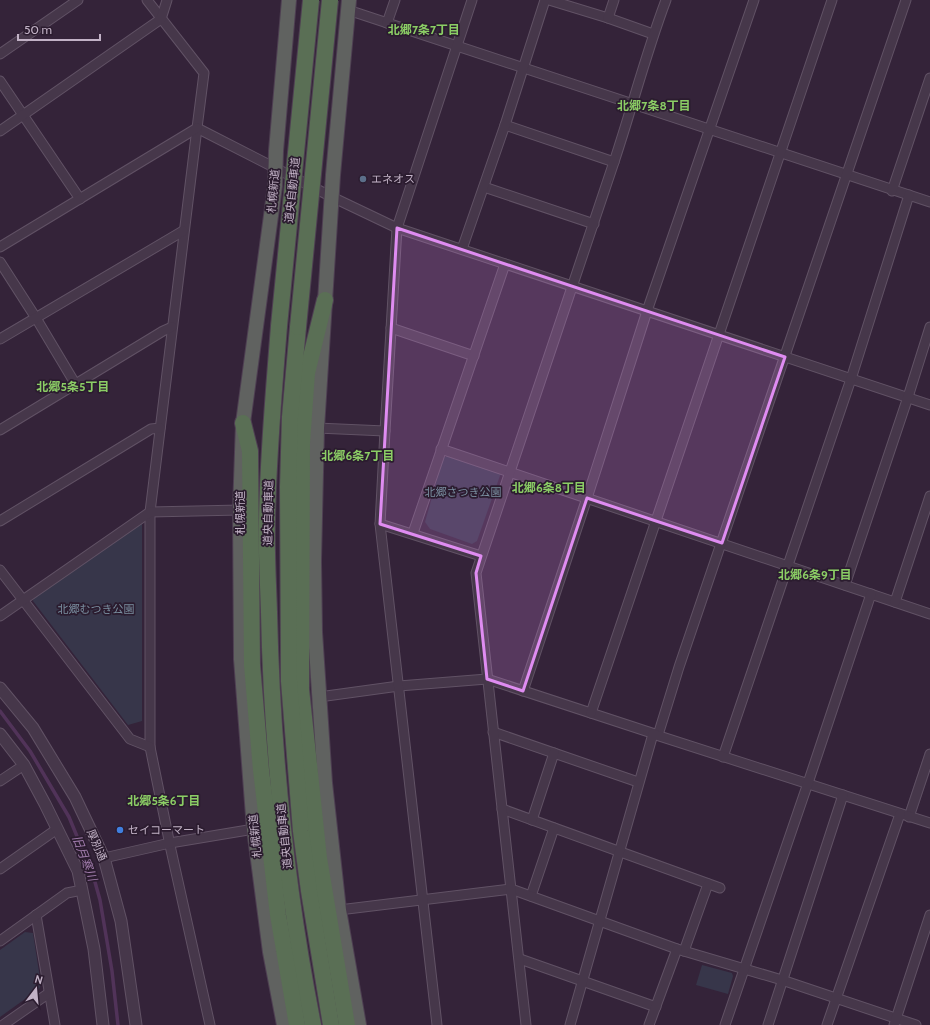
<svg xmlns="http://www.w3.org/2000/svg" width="930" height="1025" font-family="Cabin,'Noto Sans JP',sans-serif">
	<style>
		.green { fill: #37364a }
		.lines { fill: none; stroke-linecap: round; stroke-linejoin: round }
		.stream { stroke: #513359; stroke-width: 3.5 }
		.minor-casing { stroke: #615265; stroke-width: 11 }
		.tertiary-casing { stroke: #615265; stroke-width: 13 }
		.trunk-casing { stroke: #4e3f52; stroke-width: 16 }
		.motorway-casing { stroke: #4e3f52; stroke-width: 18 }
		.minor { stroke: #46374a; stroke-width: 9 }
		.tertiary { stroke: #46374a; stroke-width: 11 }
		.trunk { stroke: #606260; stroke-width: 14 }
		.motorway { stroke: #5a6f55; stroke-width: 16 }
		.motorway-bridge-casing { stroke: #4e3f52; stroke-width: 18; stroke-linecap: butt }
		.motorway-bridge { stroke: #5a6f55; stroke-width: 16 }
		.marked { fill: #df8cf1; fill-opacity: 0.2; stroke: #df8cf1; stroke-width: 3; stroke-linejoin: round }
		.service-dot { fill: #5c6f8a; stroke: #2b1c2f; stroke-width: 1.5 }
		.shop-dot { fill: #3f7fe0; stroke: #2b1c2f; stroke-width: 1.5 }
		.labels { text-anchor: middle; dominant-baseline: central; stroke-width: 3.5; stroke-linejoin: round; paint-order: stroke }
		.poi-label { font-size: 11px; fill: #c2b2c6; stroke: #2b1c2f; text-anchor: start }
		.street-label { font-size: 11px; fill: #c2b2c6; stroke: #2b1c2f }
		.park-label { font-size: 11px; fill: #7a8fa0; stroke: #2b1c2f }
		.neighbourhood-label { font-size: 12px; font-weight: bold; fill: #8bcd65; stroke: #2b1c2f }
		.water-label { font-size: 12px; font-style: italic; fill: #a17cac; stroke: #2b1c2f }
	</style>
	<rect width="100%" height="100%" fill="#342339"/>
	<g class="green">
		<polygon points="449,455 501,473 477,541 472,544 430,529 425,522 443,458"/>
		<polygon points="142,523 142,721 128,725 33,601 35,595"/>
		<polygon points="25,932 33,933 41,985 39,989 0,1017 0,950"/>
		<polygon points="702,965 732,973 733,976 728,994 696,985"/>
	</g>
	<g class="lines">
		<polyline class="stream" points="0,711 30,751 69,817 93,875 100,900 112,971 118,1025"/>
		<defs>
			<g id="minor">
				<polyline points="147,0 204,73 197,128 332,197 397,228 930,405"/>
				<polyline points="549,0 608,18 653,34"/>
				<polyline points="348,10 930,202"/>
				<polyline points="608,18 614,0"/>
				<polyline points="387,23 395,0"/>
				<polyline points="0,54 78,0"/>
				<polyline points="0,81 80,199"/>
				<polyline points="505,125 614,162"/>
				<polyline points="197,128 150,512 150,747 171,850 210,1025"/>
				<polyline points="0,131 161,19 167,0"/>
				<polyline points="484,187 594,224"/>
				<polyline points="892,191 930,78"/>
				<polyline points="0,247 197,128"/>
				<polyline points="462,249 505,125 545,0"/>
				<polyline points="0,262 36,318 76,385"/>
				<polyline points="391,328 474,356"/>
				<polyline points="0,339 183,231"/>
				<polyline points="317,428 385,431"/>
				<polyline points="0,430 163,331 172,327"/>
				<polyline points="441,449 930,614"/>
				<polyline points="0,521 151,429 160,428"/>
				<polyline points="380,524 481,556"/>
				<polyline points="413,533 505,264"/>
				<polyline points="0,570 130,739 150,747"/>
				<polyline points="845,585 908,397 930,327"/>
				<polyline points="895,602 930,496"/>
				<polyline points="0,616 150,512 240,510"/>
				<polyline points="523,691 587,498 647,311 754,0"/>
				<polyline points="319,697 399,686 487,679 658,735 679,667 906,0"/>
				<polyline points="591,713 832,0"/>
				<polyline points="493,732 638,782"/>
				<polyline points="723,757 851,379 909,195"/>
				<polyline points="0,781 24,765"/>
				<polyline points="502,809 720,888"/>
				<polyline points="909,817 930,754"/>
				<polyline points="532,820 554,753"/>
				<polyline points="104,858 170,843 254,829"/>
				<polyline points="0,869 57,829"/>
				<polyline points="531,896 554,828"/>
				<polyline points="339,910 511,889 677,949 782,980 916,1025"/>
				<polyline points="36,915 55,1025"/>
				<polyline points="0,941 67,893 82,890"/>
				<polyline points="684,951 708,884"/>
				<polyline points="520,959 656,1007"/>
				<polyline points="3,1025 49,993"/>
				<polyline points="437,1025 380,524 385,431 397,228 472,0"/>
				<path d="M526,1025L476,573L614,162C632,108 646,53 666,0"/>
				<polyline points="570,1025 653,734 930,823"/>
				<polyline points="649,1025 677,949"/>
				<polyline points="725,1025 808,783 871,594"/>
				<polyline points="768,1025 843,795"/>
				<polyline points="827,1025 900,814"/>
				<polyline points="894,1025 930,915"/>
			</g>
			<g id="tertiary">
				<polyline points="0,688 33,728 75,797 104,858 121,921 136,1025"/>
				<polyline points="0,734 24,765 45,804 78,871 94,949 103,1025"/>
			</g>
			<g id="trunk">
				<polyline points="349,0 333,175 317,428 314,561 315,632 325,783 339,910 359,1025"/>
				<polyline points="284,1025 270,952 254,829 241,659 240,510 243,423 275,186 276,151 289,0"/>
			</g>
			<g id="motorway">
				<polyline points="325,300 307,373 302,443 301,689 319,858 347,1025"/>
				<path d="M279,326C274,391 268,455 267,520C266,550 268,581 269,612C272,751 286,888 313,1025"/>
				<polyline points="298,327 290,417 288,487 289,681 301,831 309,891 331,1025"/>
				<polyline points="243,423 250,451 252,665 261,770 278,915 297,1025"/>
			</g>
		</defs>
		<use href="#minor" class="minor-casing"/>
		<use href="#tertiary" class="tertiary-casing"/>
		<use href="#trunk" class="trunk-casing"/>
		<use href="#motorway" class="motorway-casing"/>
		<use href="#minor" class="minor"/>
		<use href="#tertiary" class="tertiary"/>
		<use href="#trunk" class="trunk"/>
		<use href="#motorway" class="motorway"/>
		<defs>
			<g id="motorway-bridge">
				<polyline points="279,326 311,0"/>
				<polyline points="298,327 330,0"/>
			</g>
		</defs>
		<use href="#motorway-bridge" class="motorway-bridge-casing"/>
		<use href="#motorway-bridge" class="motorway-bridge"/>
	</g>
	<path class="marked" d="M397,228L785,357L722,543L587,498L523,691L487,679L476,573L481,556L380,524Z"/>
	<circle class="service-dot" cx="363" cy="179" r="4"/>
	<circle class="shop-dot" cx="120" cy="830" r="4"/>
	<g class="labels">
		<g class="poi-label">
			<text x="371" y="179">エネオス</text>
			<text x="128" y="830">セイコーマート</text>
		</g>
		<g class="street-label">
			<text transform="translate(292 190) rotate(-84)">道央自動車道</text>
			<text transform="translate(273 191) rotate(-85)">札幌新道</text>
			<text transform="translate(240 513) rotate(-90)">札幌新道</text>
			<text transform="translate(268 513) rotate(-89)">道央自動車道</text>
			<text transform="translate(255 836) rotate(-96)">札幌新道</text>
			<text transform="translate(284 836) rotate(-96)">道央自動車道</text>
			<text transform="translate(97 845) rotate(67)">厚別通</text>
		</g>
		<g class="park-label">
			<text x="463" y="492">北郷さつき公園</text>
			<text x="96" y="609">北郷むつき公園</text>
		</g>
		<g class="neighbourhood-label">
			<text x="424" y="29">北郷7条7丁目</text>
			<text x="654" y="105">北郷7条8丁目</text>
			<text x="73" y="386">北郷5条5丁目</text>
			<text x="358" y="455">北郷6条7丁目</text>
			<text x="549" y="487">北郷6条8丁目</text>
			<text x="815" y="574">北郷6条9丁目</text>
			<text x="164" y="800">北郷5条6丁目</text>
		</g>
		<g class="water-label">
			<text transform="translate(85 858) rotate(69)">旧月寒川</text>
		</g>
	</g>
	<g transform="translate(36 989) rotate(16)" stroke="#2b1c2f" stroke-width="3" paint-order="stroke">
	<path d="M0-3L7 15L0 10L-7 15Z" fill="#c2b2c6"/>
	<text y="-6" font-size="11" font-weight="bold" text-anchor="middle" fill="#c2b2c6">N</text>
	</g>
	<path d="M18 34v6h82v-6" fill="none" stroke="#c2b2c6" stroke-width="2"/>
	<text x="24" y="34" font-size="12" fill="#c2b2c6" stroke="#2b1c2f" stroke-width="3" paint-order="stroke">50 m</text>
</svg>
